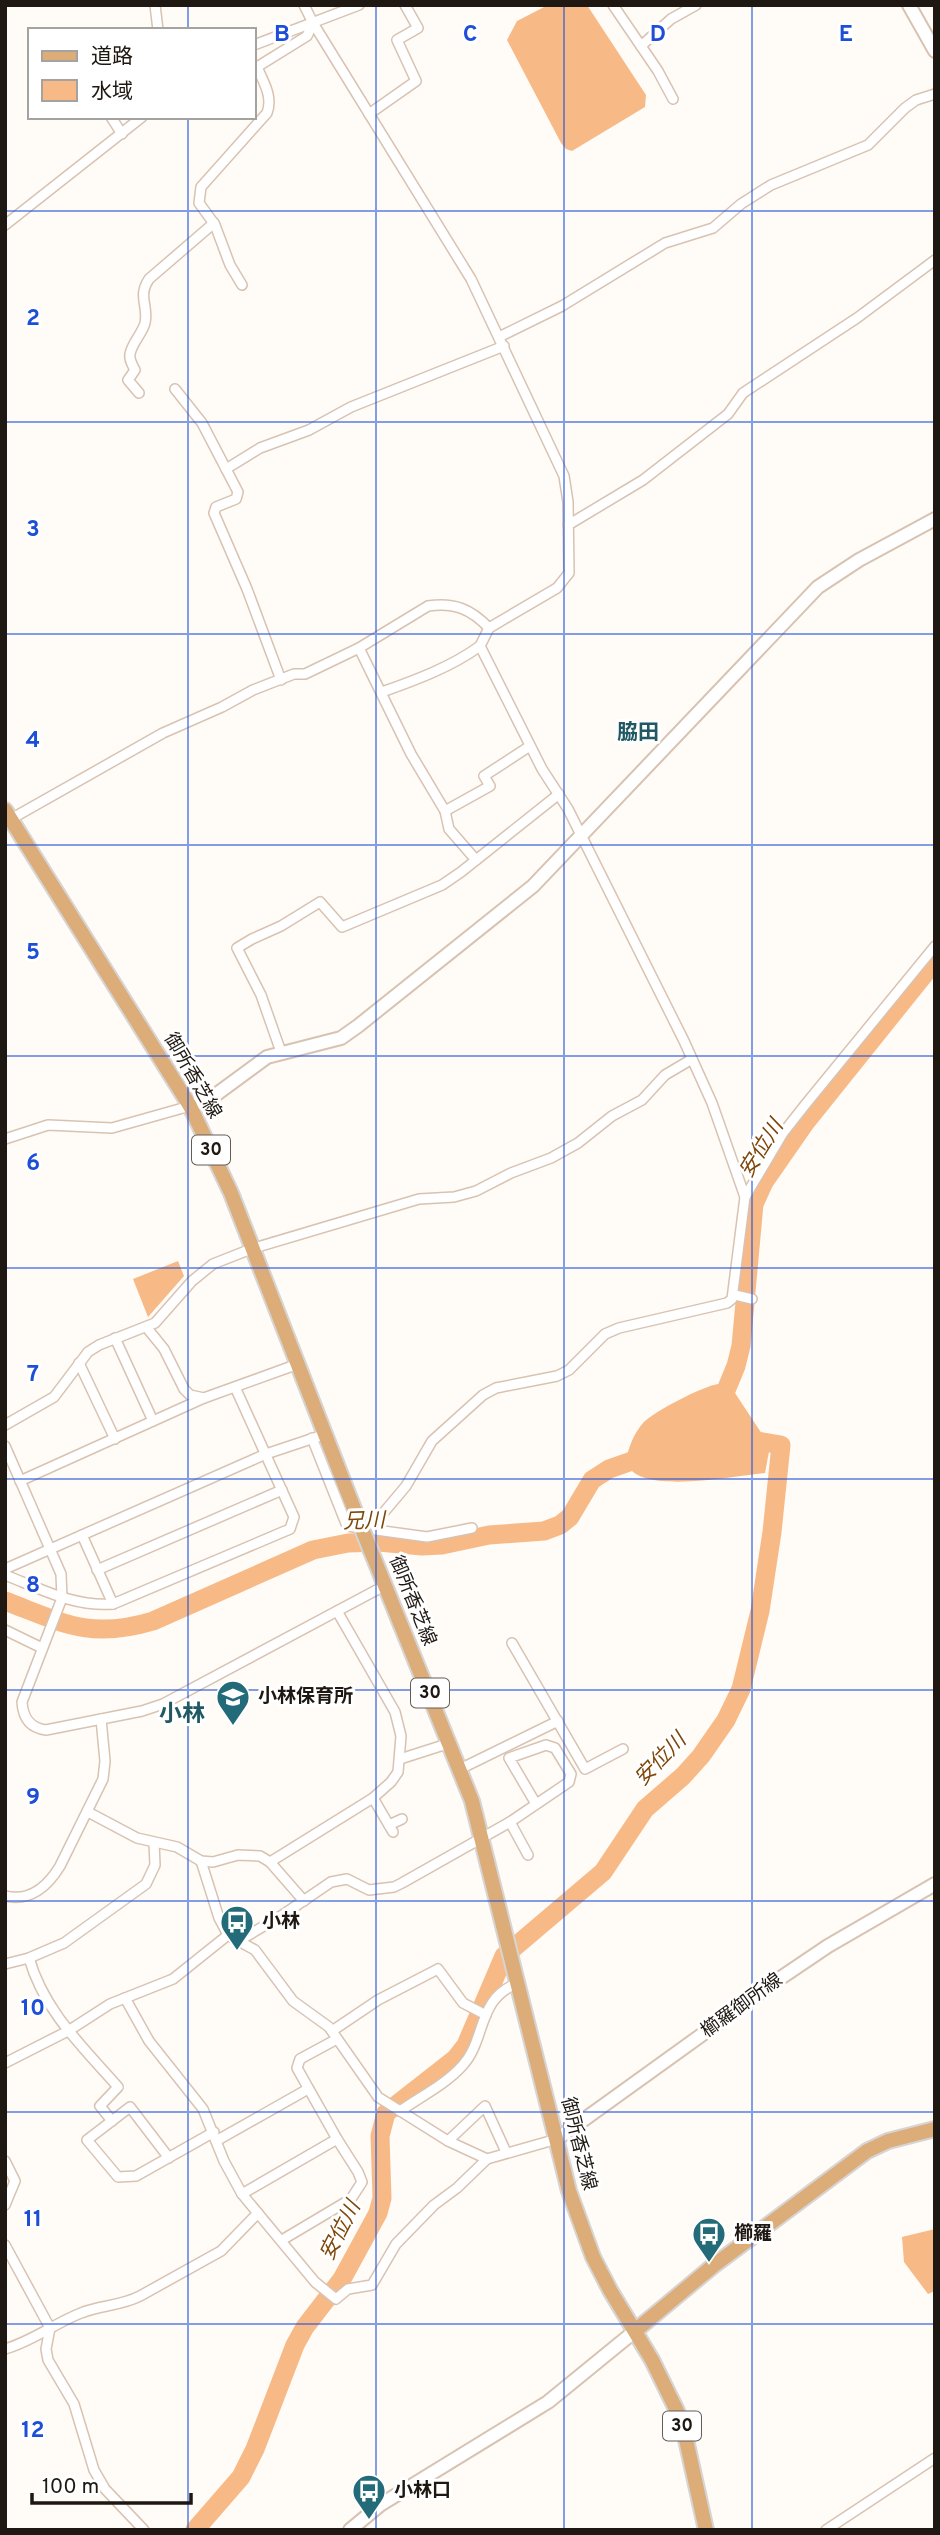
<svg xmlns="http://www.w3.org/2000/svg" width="940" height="2535" font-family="Overpass,'Noto Sans JP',sans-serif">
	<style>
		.water { fill: #f7ba87 }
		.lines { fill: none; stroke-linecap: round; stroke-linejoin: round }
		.river { stroke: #f7ba87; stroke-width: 19 }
		.street-casing { stroke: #d8c3b2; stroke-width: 12 }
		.secondary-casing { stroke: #d8c3b2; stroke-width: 16 }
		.primary-casing { stroke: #d7d5d4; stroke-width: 18 }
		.street { stroke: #fff; stroke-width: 9 }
		.secondary { stroke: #fff; stroke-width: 12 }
		.primary { stroke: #dcac79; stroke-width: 14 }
		.primary-bridge-casing { stroke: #d7d5d4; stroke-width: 18; stroke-linecap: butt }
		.primary-bridge { stroke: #dcac79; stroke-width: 14 }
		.grid { fill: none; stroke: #1d4ed8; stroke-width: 2; stroke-opacity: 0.55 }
		.labels { text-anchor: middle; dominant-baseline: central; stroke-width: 6; stroke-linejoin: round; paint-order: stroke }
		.shield { fill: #fff; stroke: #625d59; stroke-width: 2 }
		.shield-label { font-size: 18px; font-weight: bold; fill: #1f1812 }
		.street-label { font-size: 19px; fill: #1f1812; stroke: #fff }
		.poi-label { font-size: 19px; font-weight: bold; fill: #1f1812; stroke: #fff; text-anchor: start }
		.neighbourhood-label { font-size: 21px; font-weight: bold; fill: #205963; stroke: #fff }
		.water-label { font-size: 21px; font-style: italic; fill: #7e4709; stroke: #fff }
		.quarter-label { font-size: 23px; font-weight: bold; fill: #205963; stroke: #fff }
		.grid-label { font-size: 23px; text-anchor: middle; font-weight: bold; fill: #1d4ed8; stroke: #fff; stroke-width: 6; stroke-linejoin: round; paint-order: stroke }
	</style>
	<rect width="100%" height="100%" fill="#fffbf7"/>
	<g class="water">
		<polygon points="548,5 587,5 646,95 645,107 572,151 566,149 561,143 507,40 517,21"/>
		<polygon points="178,1261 184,1276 148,1317 133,1279"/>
		<path d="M718,1384L735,1393L770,1446L765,1473C736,1476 650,1493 630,1469C628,1466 627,1462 626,1459C629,1447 634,1433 643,1423C653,1412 703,1386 718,1384Z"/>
		<polygon points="935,2229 935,2291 928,2294 904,2262 902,2237"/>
	</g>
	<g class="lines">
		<g class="river">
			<polyline points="717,1412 736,1366 741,1346 754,1204 764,1182 805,1123 935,961"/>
			<path d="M5,1601C63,1623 90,1640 153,1621L313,1550L348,1543L379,1542L422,1546L442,1545L489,1535L544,1531L560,1525L570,1517L592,1480L609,1469L652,1454"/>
			<polyline points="195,2530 241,2477 255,2449 295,2345 305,2327 342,2279 378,2213 382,2198 380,2136 386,2113 455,2059 466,2045 504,1956 603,1872 645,1809 683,1776 701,1756 726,1720 741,1689 760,1611 772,1532 781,1445 745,1439"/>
		</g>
		<defs>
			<g id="street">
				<polyline points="155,5 158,30"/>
				<polyline points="304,5 313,23 471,279 564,476 568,502 569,573 557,588 489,628 480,646 542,769 568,809 684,1041 712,1103 745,1197"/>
				<polyline points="613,5 658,71 673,99"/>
				<polyline points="254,45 359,5"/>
				<polyline points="641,46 671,19 696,5"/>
				<polyline points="369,114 416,81 397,40 418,28 405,5"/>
				<polyline points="111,117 122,134"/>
				<polyline points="5,225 142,117"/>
				<path d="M242,285L230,265L215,225L199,203L201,187L267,113C273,97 264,83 257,67L307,36L313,23"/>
				<polyline points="499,337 562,306 665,243 713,228 741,204 771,185 868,145 905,108 916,100 935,94"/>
				<polyline points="175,389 202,423 238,492 236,499 216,507 214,513 247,589 281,680"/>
				<path d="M139,393L128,380L135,370C132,364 129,360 130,354C132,343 142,334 145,323C149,306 137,297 149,279L214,223"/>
				<polyline points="226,469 260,448 309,430 351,407 504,346"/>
				<polyline points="568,525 643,480 728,414 743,393 857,318 935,260"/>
				<polyline points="359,648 411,754 445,811 449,829 476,860"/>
				<path d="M382,692C416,680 451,667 480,646"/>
				<polyline points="445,811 490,786 484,776 530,746"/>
				<path d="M11,819L163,733L222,707L253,690L294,674H305L359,648L428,606C454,602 471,609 489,628"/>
				<polyline points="281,1052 261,995 237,948 252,939 281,926 320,902 342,927 442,885 461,872 559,794"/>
				<polyline points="5,1139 48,1125 112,1128 190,1106"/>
				<polyline points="735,1295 752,1299"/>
				<polyline points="147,1328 164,1349 184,1389 190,1395 204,1398"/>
				<polyline points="115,1338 153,1421"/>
				<polyline points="79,1363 115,1439"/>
				<polyline points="5,1425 54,1397 88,1352 99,1345 155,1323 192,1281 213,1264 251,1249 419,1199 454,1197 476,1191 511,1173 551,1158 578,1143 612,1116 642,1100 665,1075 692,1059"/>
				<polyline points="312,1438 347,1526 427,1537 472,1528"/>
				<path d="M5,1446L61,1574L62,1598L22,1702C23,1718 30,1728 46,1730L142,1711L163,1704L384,1586"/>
				<polyline points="20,1481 204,1398 298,1364"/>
				<polyline points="369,1530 406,1486 432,1441 483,1395 496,1388 557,1376 569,1370 605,1334 619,1328 727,1303 732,1299 745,1197 783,1133 805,1105 935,946"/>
				<polyline points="82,1535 113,1604 290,1529 294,1517 235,1387"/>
				<polyline points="5,1569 266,1454 326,1434"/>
				<polyline points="97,1570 282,1490"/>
				<path d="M5,1575C41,1589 74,1607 113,1604"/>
				<polyline points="5,1630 42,1648"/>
				<polyline points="512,1643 585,1769 623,1749"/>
				<polyline points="400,1759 450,1743"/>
				<polyline points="460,1769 558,1721"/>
				<polyline points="373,1798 393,1832"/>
				<polyline points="88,1812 137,1838 177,1847 201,1861 213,1862 238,1855 260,1856 270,1862 304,1901"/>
				<polyline points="510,1822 528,1855"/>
				<polyline points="389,1825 402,1819"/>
				<polyline points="201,1861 219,1918 228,1935 255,1950 293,2001 329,2027 378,2097 448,2141 487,2159"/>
				<polyline points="270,1862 373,1798 391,1782 398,1772 401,1736 395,1712 337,1611"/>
				<path d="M5,1896C30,1902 48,1886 60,1866L103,1779L105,1761L101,1719"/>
				<polyline points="237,1942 284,1914 331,1882 347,1879 369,1890 394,1887 402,1883 510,1822 569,1782 571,1774 555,1748 546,1745 509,1758 536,1804"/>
				<path d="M29,1958C44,2011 83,2047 118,2087L100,2106L112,2121"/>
				<polyline points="5,1964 29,1958 64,1943 146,1884 155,1865 154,1843"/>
				<polyline points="125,1998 149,2041 203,2109 224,2161 242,2194 315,2282 336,2299 348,2289 372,2285 396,2244 434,2205 457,2188 487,2159 557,2139"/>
				<polyline points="332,2031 378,2000 438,1969 463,2003 486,2015"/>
				<polyline points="5,2063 68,2031 110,2004 173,1979 228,1935"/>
				<path d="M400,2111C420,2097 446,2084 462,2066C487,2039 476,1999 518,1983"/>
				<polyline points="216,2141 308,2089"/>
				<polyline points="448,2141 485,2106 506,2152"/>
				<polyline points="169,2158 130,2107 87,2140 118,2177 136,2176 214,2132"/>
				<polyline points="5,2161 15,2181 5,2205"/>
				<polyline points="242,2194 337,2139"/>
				<polyline points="282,2240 351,2199 362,2182 358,2172 337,2139 297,2068 300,2059 337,2039"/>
				<polyline points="5,2245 50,2328 46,2349 48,2360 74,2404 94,2470 105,2489 144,2530"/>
				<path d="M5,2349C33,2341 55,2323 81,2313C100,2305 121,2306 140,2296L221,2251L258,2213"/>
				<polyline points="826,2530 935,2458"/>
			</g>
			<g id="secondary">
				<polyline points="909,5 935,51"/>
				<polyline points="190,1106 214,1096 267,1057 341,1038 358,1026 533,886 818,587 859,560 935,519"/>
				<polyline points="557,2139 782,1977 828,1946 935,1884"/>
				<polyline points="350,2530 380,2505 548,2402 635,2331"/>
			</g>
			<g id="primary">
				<polyline points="5,810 190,1106 231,1193 358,1519"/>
				<polyline points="371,1551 472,1801 569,2191 593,2257 610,2290 652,2360 677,2411 685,2435 706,2530"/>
				<polyline points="635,2331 713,2266 867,2151 888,2141 935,2129"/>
			</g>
		</defs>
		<use href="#street" class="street-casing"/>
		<use href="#secondary" class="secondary-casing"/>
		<use href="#primary" class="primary-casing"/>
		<use href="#street" class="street"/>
		<use href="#secondary" class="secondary"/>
		<use href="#primary" class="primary"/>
		<defs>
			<polyline id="primary-bridge" points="358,1519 371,1551"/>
		</defs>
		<use href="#primary-bridge" class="primary-bridge-casing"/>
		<use href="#primary-bridge" class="primary-bridge"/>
	</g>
	<path class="grid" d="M188,5V30M376,5V2530M564,5V2530M752,5V2530M188,117V2530M5,211H935M5,422H935M5,634H935M5,845H935M5,1056H935M5,1268H935M5,1479H935M5,1690H935M5,1901H935M5,2112H935M5,2324H935"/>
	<defs>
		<symbol id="school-pin" viewBox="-11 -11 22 30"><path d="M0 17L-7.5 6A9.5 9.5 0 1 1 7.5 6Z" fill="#236b78" stroke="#fff"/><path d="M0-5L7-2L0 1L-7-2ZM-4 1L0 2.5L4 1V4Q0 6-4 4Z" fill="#fff"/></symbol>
		<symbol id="bus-pin" viewBox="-11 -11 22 30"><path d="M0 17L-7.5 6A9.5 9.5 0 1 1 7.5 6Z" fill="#236b78" stroke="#fff"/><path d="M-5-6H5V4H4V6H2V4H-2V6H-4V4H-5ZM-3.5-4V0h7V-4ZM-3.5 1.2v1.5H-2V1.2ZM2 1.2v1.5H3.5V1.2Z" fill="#fff"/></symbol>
	</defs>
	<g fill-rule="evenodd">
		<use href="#school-pin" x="214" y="1678" width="38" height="52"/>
		<use href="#bus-pin" x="218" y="1903" width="38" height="52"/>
		<use href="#bus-pin" x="690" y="2215" width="38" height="52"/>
		<use href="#bus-pin" x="350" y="2472" width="38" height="52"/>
	</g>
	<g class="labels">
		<g class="shield">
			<rect x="192" y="1135.5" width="38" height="29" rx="5"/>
			<rect x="411" y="1678.5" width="38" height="29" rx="5"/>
			<rect x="663" y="2411.5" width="38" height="29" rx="5"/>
		</g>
		<g class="shield-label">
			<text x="211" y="1150">30</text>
			<text x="430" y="1693">30</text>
			<text x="682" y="2426">30</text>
		</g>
		<g class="street-label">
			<text transform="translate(192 1076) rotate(60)">御所香芝線</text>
			<text transform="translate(412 1601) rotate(68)">御所香芝線</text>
			<text transform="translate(742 2006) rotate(-36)">櫛羅御所線</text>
			<text transform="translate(578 2144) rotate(76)">御所香芝線</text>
		</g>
		<g class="poi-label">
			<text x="258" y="1697">小林保育所</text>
			<text x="262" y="1922">小林</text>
			<text x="734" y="2234">櫛羅</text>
			<text x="394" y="2491">小林口</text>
		</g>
		<g class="neighbourhood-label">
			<text x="638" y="733">脇田</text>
		</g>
		<g class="water-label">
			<text transform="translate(762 1149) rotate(-58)">安位川</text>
			<text transform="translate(364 1522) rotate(-2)">兄川</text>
			<text transform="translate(661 1760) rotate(-46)">安位川</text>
			<text transform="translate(341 2231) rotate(-63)">安位川</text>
		</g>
		<g class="quarter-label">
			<text x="182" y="1715">小林</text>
		</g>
	</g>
	<g class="grid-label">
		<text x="282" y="41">B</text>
		<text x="470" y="41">C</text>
		<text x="658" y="41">D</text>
		<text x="846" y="41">E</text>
		<text x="33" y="325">2</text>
		<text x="33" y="536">3</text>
		<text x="33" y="747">4</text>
		<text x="33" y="959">5</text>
		<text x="33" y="1170">6</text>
		<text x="33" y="1381">7</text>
		<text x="33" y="1592">8</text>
		<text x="33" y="1804">9</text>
		<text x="33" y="2015">10</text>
		<text x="33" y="2226">11</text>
		<text x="33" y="2437">12</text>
	</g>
	<rect width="940" height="2535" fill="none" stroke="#1f1812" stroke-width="14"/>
	<rect x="28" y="28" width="228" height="91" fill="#ffffff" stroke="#a5a3a0" stroke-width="2"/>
	<rect x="42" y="51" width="35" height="10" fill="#dcac79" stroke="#a5a3a0" stroke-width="2"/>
	<text x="91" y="63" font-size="21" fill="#1f1812">道路</text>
	<rect x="42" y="80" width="35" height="21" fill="#f7ba87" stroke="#a5a3a0" stroke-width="2"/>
	<text x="91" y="98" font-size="21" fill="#1f1812">水域</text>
	<path d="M32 2493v10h159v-10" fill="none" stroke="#1f1812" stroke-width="3.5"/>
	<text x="42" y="2493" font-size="21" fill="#1f1812" stroke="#ffffff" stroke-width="5" paint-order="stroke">100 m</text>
</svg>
